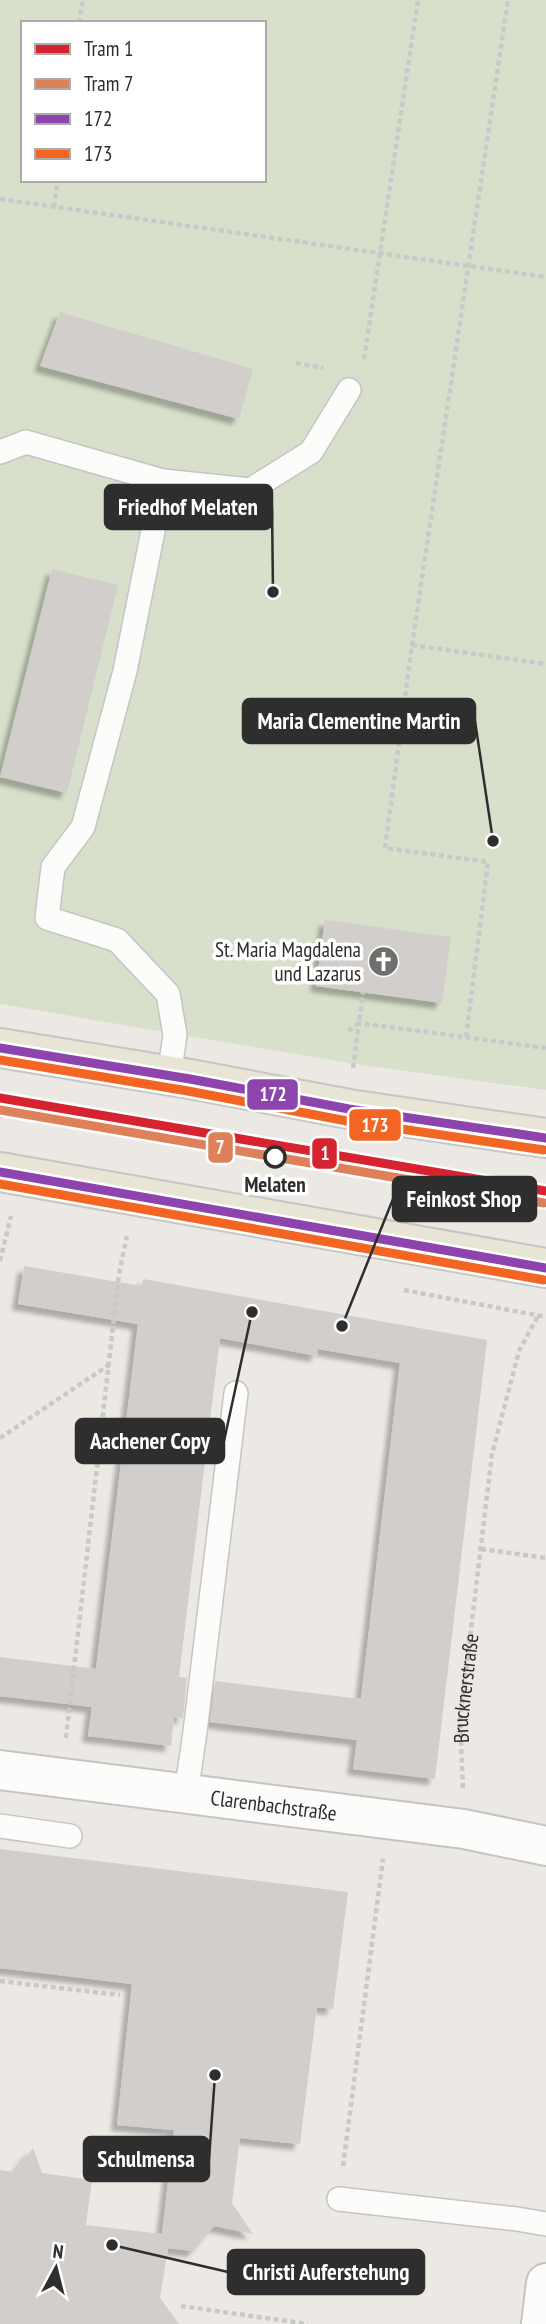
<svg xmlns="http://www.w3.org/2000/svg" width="546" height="2324" font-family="'PT Sans Narrow',sans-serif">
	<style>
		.cemetery { fill: #d8e0cc; fill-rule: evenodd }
		.building { fill: #d1cecb; filter: url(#shadow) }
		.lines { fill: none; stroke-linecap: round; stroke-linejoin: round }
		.lane-casing { stroke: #c5c4c5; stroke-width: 26 }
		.street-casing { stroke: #c5c4c5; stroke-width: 42 }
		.primary-casing { stroke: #c6c5c4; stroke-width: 42 }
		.path { stroke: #c9c9c8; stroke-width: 4.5; stroke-dasharray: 5 3.5; stroke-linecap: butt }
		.lane { stroke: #fcfcfb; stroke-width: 23 }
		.street { stroke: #fcfcfb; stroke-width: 38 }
		.primary { stroke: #e8e4d6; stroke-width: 38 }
		.bus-1-casing { stroke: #fff; stroke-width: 14 }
		.bus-2-casing { stroke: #fff; stroke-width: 14 }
		.bus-1 { stroke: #8e44ad; stroke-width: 9 }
		.bus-2 { stroke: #f26522; stroke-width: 9 }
		.tram-1-casing { stroke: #fff; stroke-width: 14 }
		.tram-2-casing { stroke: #fff; stroke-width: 14 }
		.tram-1 { stroke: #d52330; stroke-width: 9 }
		.tram-2 { stroke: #dd815a; stroke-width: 9 }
		.stop-dot { fill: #fff; stroke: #2e2e2e; stroke-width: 3.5 }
		.labels { text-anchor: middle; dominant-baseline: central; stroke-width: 7; stroke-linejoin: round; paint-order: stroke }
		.poi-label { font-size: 21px; fill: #2e2e2e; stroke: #fff; text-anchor: end }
		.stop-label { font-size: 21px; font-weight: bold; fill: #2e2e2e; stroke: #fff }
		.street-label { font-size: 21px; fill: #2e2e2e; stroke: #fff }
		.leader { fill: none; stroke: #2e2e2e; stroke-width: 2.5 }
		.callout-dot { fill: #2e2e2e; stroke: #fff; stroke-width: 2.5 }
		.callout { fill: #2e2e2e; stroke: #2e2e2e; stroke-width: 2.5 }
		.callout-label { font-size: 23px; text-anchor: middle; font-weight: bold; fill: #fff }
		.line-badge { stroke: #fff; stroke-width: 2.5 }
		.badge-label { font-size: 19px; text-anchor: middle; font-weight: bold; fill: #fff }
	</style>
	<defs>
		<filter id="shadow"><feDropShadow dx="-6" dy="6" stdDeviation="2" flood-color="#0004"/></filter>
	</defs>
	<rect width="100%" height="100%" fill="#ece8e4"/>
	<path class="cemetery" d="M0,0H546V1090L354,1064L0,1004ZM23,23H264V180H23Z"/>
	<g class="building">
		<polygon points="60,312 253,369 239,419 40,366"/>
		<polygon points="52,569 118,585 67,793 0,777"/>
		<polygon points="325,920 451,937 442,1003 316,986"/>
		<polygon points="24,1266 142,1286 143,1279 487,1340 435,1779 353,1769 357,1740 210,1722 215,1681 361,1699 400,1363 318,1349 317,1356 220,1338 179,1677 187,1678 183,1718 174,1717 171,1746 88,1736 92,1707 0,1696 0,1657 96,1669 138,1324 18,1304"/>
		<polygon points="0,1849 348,1892 333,2009 317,2007 300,2144 240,2138 232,2203 253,2234 214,2226 193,2251 168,2248 160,2298 179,2324 0,2324 0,2170 14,2172 33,2148 42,2173 92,2180 86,2225 162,2234 174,2130 117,2125 132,1984 0,1968"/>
	</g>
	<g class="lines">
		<defs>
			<g id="lane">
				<polyline points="0,452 26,442 163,481"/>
				<polyline points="169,1076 175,1035 168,994 117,940 47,918 53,867 83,827 125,671 163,481 250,490 311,452 349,390"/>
				<polyline points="186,1794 195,1732 236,1393"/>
				<polyline points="0,1826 70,1836"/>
				<polyline points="339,2199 517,2219 546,2224"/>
			</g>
			<g id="street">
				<path id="s2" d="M0,1770L464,1829L546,1846"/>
				<polyline points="541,2324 546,2283"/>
			</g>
			<g id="primary">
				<polyline points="0,1048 190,1079 349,1109 546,1138"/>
				<polyline points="0,1172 546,1268"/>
			</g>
		</defs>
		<use href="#lane" class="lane-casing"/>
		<use href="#street" class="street-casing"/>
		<use href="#primary" class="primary-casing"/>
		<g class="path">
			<polyline points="79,23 83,0"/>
			<polyline points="0,199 546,277"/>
			<polyline points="54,207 58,180"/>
			<polyline points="364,359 418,0"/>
			<polyline points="296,363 323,368"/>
			<polyline points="412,645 546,664"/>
			<polyline points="348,1031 359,1023 363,992"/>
			<polyline points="466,1037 488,862 385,848 412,645 508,0"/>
			<polyline points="353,1068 359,1023 546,1048"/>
			<polyline points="0,1117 27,1096"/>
			<polyline points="0,1261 11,1216"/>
			<polyline points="404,1290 546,1317"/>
			<polyline points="0,1438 109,1365"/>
			<polyline points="481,1549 546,1558"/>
			<polyline points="66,1738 119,1274 127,1236"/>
			<path id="s1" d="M463,1788L460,1721L492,1454L519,1351L539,1314"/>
			<polyline points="0,1981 120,1995"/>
			<polyline points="343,2166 383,1859"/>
			<polyline points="181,2306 308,2324"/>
		</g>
		<use href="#lane" class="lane"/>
		<use href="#street" class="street"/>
		<use href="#primary" class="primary"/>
		<defs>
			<g id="bus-1">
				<polyline points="0,1048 190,1079 349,1109 546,1138"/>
				<polyline points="0,1172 546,1268"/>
			</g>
			<g id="bus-2">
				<polyline points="0,1060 188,1091 347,1121 544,1150"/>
				<polyline points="0,1184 544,1280"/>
			</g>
		</defs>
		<use href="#bus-1" class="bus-1-casing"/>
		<use href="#bus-2" class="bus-2-casing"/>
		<use href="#bus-1" class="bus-1"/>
		<use href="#bus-2" class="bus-2"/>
		<defs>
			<polyline id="tram-1" points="0,1098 546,1191"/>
			<polyline id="tram-2" points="0,1110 544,1203"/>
		</defs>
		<use href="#tram-1" class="tram-1-casing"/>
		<use href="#tram-2" class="tram-2-casing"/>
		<use href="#tram-1" class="tram-1"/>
		<use href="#tram-2" class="tram-2"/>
	</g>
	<defs>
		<symbol id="church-disc" viewBox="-11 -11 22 22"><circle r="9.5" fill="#706f6e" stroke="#fff"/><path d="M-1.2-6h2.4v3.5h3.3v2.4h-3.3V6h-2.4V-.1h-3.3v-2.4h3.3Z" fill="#fff"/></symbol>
	</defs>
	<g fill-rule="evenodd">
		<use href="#church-disc" x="366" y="944" width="35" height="35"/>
	</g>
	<circle class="stop-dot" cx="275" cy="1157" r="10"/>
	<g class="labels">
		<g class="poi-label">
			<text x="361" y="949">St. Maria Magdalena<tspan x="361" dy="24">und Lazarus</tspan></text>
		</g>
		<g class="stop-label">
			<text x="275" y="1184">Melaten</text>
		</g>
		<g class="street-label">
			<text stroke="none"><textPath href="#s1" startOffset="100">Brucknerstraße</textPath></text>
			<text stroke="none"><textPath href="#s2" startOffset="276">Clarenbachstraße</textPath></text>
		</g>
	</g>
	<path class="leader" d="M273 592L272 507M493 841L475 721M342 1326L393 1199M252 1312L224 1441M215 2075L209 2159M112 2245L228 2272"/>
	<g class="callout-dot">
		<circle cx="273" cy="592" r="7"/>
		<circle cx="493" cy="841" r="7"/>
		<circle cx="342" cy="1326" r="7"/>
		<circle cx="252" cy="1312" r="7"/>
		<circle cx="215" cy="2075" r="7"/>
		<circle cx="112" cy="2245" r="7"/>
	</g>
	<g class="callout">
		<rect x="105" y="485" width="167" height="44" rx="7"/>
		<rect x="243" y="699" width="232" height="44" rx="7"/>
		<rect x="393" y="1177" width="143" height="44" rx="7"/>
		<rect x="76" y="1419" width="148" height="44" rx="7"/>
		<rect x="84" y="2137" width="125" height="44" rx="7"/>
		<rect x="228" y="2250" width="196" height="44" rx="7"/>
	</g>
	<g class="callout-label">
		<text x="188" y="515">Friedhof Melaten</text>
		<text x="359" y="729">Maria Clementine Martin</text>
		<text x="464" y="1207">Feinkost Shop</text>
		<text x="150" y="1449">Aachener Copy</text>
		<text x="146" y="2167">Schulmensa</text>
		<text x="326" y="2280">Christi Auferstehung</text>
	</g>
	<g class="line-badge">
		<rect x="246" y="1078" width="53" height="33" rx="7" fill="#8e44ad"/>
		<rect x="348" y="1108" width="54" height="34" rx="7" fill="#f26522"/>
		<rect x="207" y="1131" width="27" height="33" rx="7" fill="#dd815a"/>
		<rect x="311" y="1137" width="27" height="33" rx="7" fill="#d52330"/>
	</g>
	<g class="badge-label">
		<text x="273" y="1101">172</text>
		<text x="375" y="1132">173</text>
		<text x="220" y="1154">7</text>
		<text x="325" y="1160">1</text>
	</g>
	<rect x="21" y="21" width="245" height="161" fill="#ffffff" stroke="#ababab" stroke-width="2"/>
	<rect x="35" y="44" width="35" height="10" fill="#d52330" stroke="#ababab" stroke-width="2"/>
	<text x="84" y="56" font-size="21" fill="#2e2e2e">Tram 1</text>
	<rect x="35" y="79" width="35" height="10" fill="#dd815a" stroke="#ababab" stroke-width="2"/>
	<text x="84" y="91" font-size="21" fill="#2e2e2e">Tram 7</text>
	<rect x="35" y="114" width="35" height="10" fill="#8e44ad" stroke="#ababab" stroke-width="2"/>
	<text x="84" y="126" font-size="21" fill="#2e2e2e">172</text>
	<rect x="35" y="149" width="35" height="10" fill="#f26522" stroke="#ababab" stroke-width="2"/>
	<text x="84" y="161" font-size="21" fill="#2e2e2e">173</text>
	<g transform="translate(56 2268) rotate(7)" stroke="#ffffff" stroke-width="5" paint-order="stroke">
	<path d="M0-5L12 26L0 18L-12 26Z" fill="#2e2e2e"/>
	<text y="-10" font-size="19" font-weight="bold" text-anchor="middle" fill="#2e2e2e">N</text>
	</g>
</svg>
